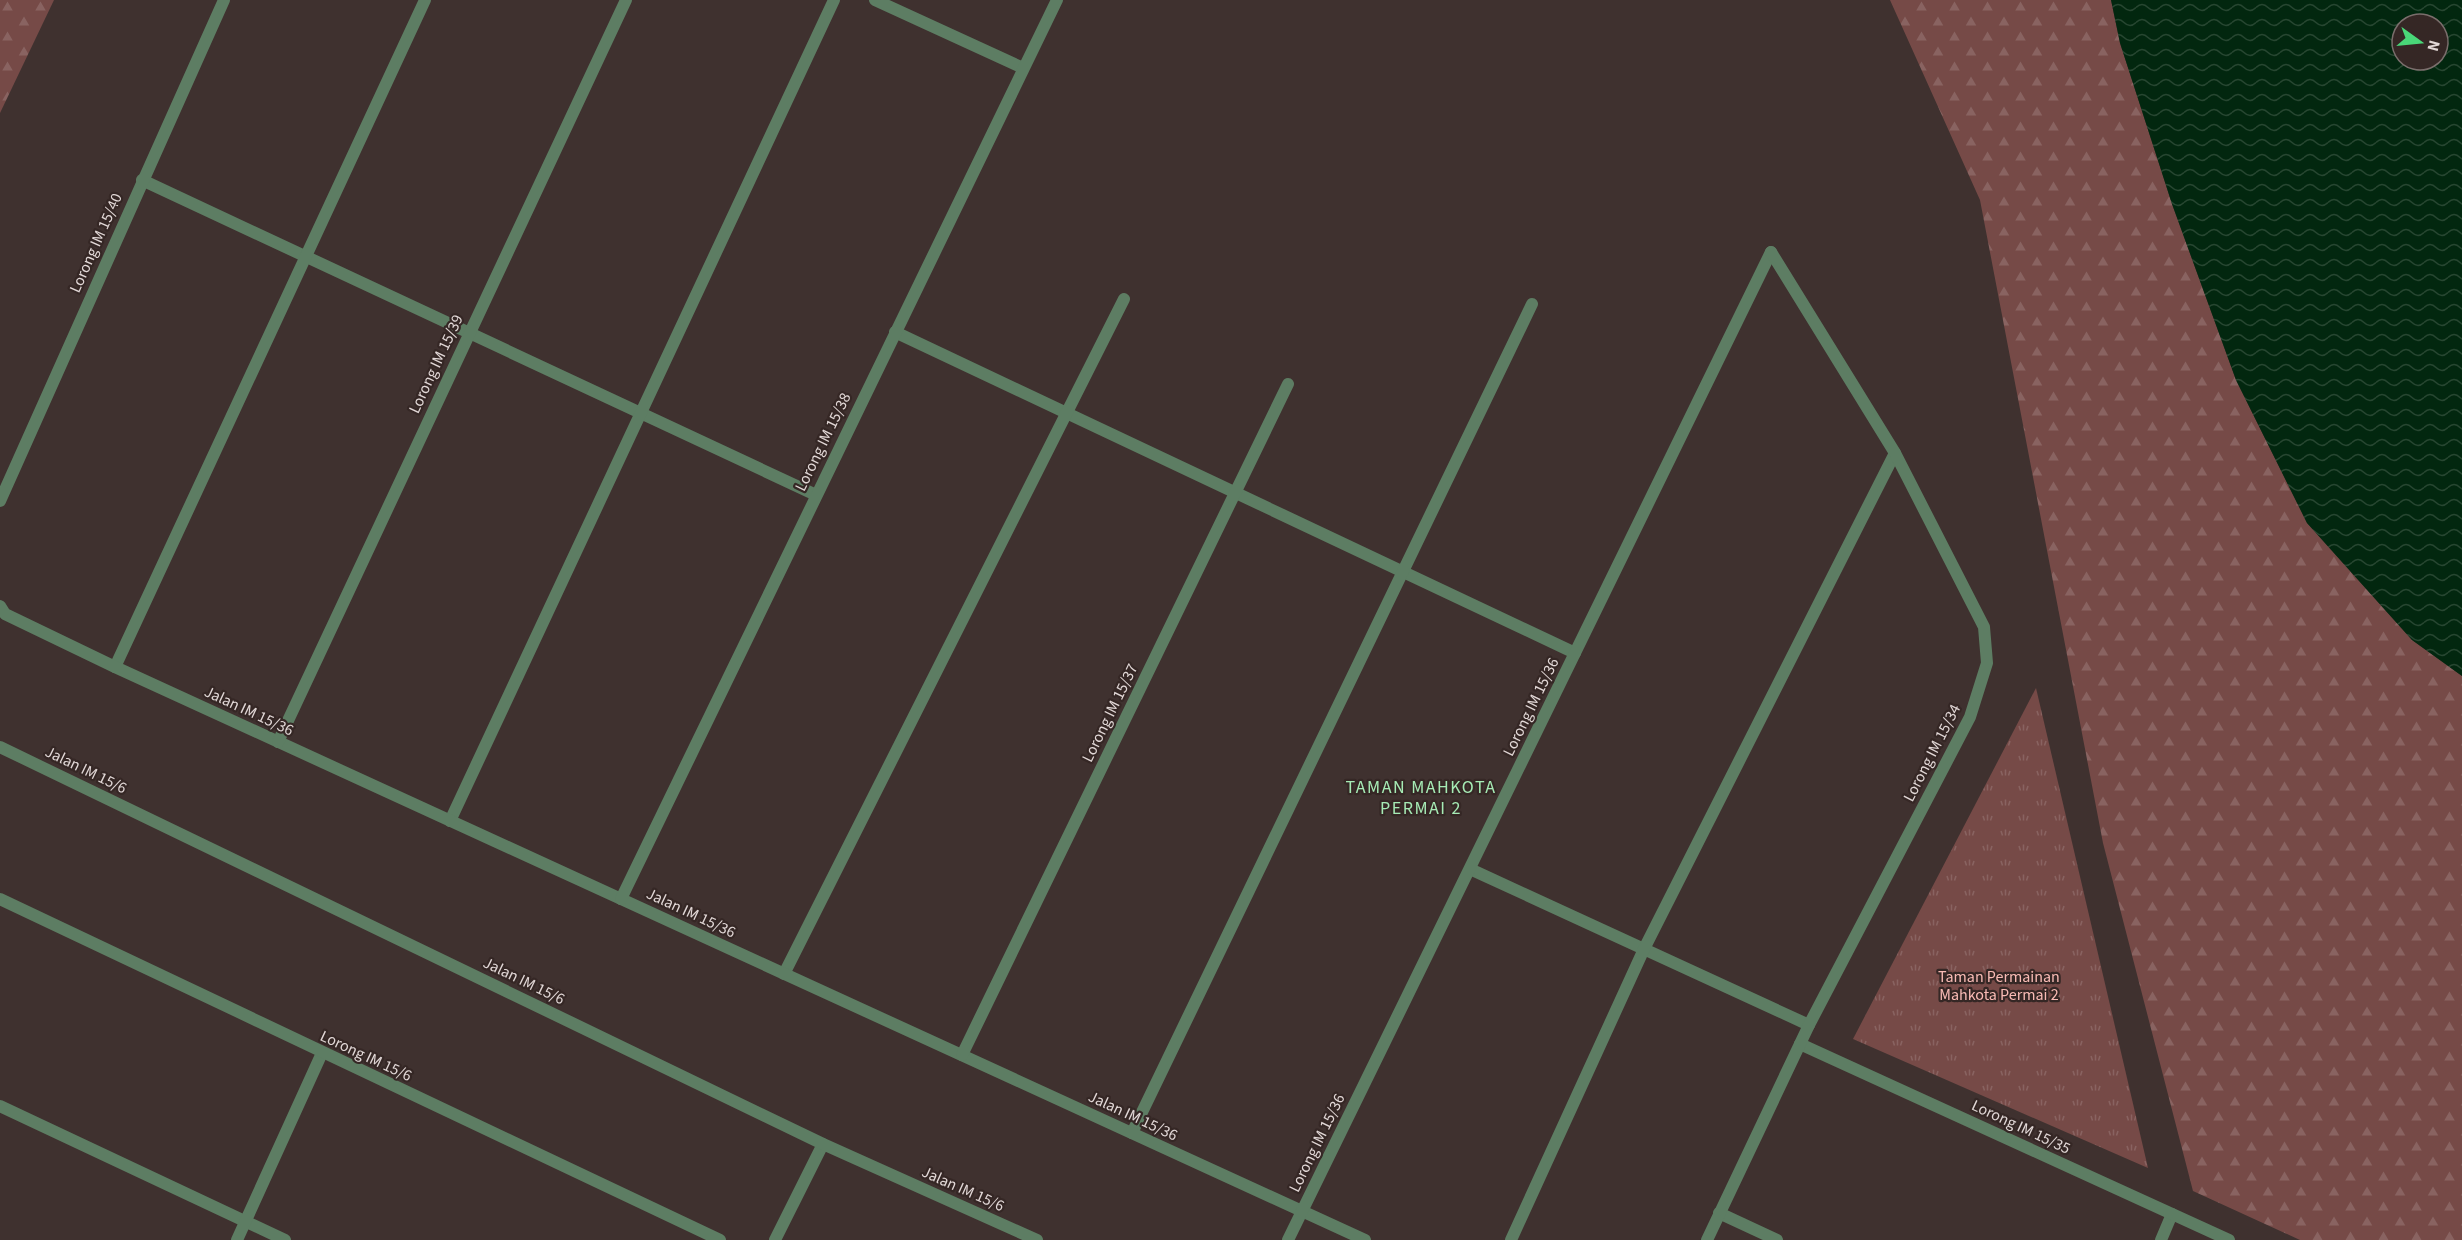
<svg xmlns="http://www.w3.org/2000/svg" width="2462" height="1240" font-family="'Source Sans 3',sans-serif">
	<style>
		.grass { fill: url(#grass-tufts) }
		.forest { fill: url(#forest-firs) }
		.water { fill: url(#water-waves); fill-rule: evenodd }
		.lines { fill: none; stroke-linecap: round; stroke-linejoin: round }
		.service { stroke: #5d7d63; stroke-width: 12 }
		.minor { stroke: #5d7d63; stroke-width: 12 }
		.tertiary { stroke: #5d7d63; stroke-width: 12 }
		.labels { text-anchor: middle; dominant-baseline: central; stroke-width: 4.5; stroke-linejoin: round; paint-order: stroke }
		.street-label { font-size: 16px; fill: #e2d8d7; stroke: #352725 }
		.park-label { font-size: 16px; fill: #f9bbb5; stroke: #352725 }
		.neighbourhood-label { font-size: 18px; letter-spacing: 1.5px; fill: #a6ebb5; stroke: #352725 }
	</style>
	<defs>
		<pattern id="grass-tufts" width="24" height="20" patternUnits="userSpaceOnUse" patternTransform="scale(1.5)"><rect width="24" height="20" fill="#764a47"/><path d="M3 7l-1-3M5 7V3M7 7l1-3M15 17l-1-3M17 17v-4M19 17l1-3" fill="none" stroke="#896361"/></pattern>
		<pattern id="forest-firs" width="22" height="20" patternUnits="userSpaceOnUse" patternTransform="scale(1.5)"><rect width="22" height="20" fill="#764a47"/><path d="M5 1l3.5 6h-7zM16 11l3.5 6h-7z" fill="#896361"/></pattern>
		<pattern id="water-waves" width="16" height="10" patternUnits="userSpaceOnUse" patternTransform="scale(1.5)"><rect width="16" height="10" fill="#02270f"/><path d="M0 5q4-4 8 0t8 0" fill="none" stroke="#274631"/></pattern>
	</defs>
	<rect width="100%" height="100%" fill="#3f312f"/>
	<polygon class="grass" points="2036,688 2148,1168 1853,1039"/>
	<g class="forest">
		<polygon points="0,0 54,0 0,113"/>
		<polygon points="1890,0 2111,0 2120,43 2172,204 2236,380 2307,523 2412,640 2462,676 2462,1240 2300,1240 2193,1191 2103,843 1980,200"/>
	</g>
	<path class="water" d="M2111,0H2462V676L2412,640L2307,523L2236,380L2172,204L2120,43ZM2402,24H2438V60H2402Z"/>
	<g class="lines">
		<g class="service">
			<polyline points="875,0 1023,68"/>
			<polyline points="142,180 816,495"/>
			<polyline points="895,332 1575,653"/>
			<polyline points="115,667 425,0"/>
			<polyline points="450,821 834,0"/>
			<polyline points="1470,869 1809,1025"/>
			<polyline points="784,974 1124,299"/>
			<polyline points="0,1106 285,1240"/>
			<polyline points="1132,1133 1532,304"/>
			<polyline points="1719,1213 1777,1240"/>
			<polyline points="237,1240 322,1053"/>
			<polyline points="1511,1240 1644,949 1895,453"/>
			<polyline points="2161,1240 2172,1214"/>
		</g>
		<g class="minor">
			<polyline points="0,501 224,0"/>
			<polyline points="0,606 5,614 115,667 1365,1240"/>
			<polyline points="278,742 626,0"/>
			<polyline points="0,899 720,1240"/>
			<polyline points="621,899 1057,0"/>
			<polyline points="1800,1044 2229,1240"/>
			<polyline points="962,1055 1288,384"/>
			<polyline points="775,1240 823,1144"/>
			<polyline points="1288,1240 1771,252"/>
			<polyline points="1707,1240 1809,1025 1970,717 1987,663 1984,627 1895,453 1771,252"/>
		</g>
		<polyline class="tertiary" points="0,747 823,1144 1037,1240"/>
	</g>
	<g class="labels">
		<g class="street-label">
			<text transform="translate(96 243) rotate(-66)">Lorong IM 15/40</text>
			<text transform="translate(436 364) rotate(-65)">Lorong IM 15/39</text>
			<text transform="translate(823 442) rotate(-64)">Lorong IM 15/38</text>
			<text transform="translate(1531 707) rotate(-64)">Lorong IM 15/36</text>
			<text transform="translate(249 711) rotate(25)">Jalan IM 15/36</text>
			<text transform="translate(1110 713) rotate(-64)">Lorong IM 15/37</text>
			<text transform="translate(1932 753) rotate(-63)">Lorong IM 15/34</text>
			<text transform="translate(86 770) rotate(26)">Jalan IM 15/6</text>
			<text transform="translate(691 913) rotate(25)">Jalan IM 15/36</text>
			<text transform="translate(524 981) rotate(26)">Jalan IM 15/6</text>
			<text transform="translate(366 1056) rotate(25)">Lorong IM 15/6</text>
			<text transform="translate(1133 1116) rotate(25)">Jalan IM 15/36</text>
			<text transform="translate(2021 1127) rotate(25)">Lorong IM 15/35</text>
			<text transform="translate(1317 1143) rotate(-64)">Lorong IM 15/36</text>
			<text transform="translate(963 1189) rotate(24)">Jalan IM 15/6</text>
		</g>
		<g class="park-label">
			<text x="1999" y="977">Taman Permainan<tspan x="1999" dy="18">Mahkota Permai 2</tspan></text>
		</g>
		<g class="neighbourhood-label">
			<text x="1421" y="787">TAMAN MAHKOTA<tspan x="1421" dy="21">PERMAI 2</tspan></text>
		</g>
	</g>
	<g transform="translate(2420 42) rotate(105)"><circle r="28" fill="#352725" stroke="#7a6e6c" stroke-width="1.5"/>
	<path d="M0-4.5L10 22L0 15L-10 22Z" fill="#49d778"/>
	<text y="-9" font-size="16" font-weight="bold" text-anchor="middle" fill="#e2d8d7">N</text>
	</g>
</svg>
